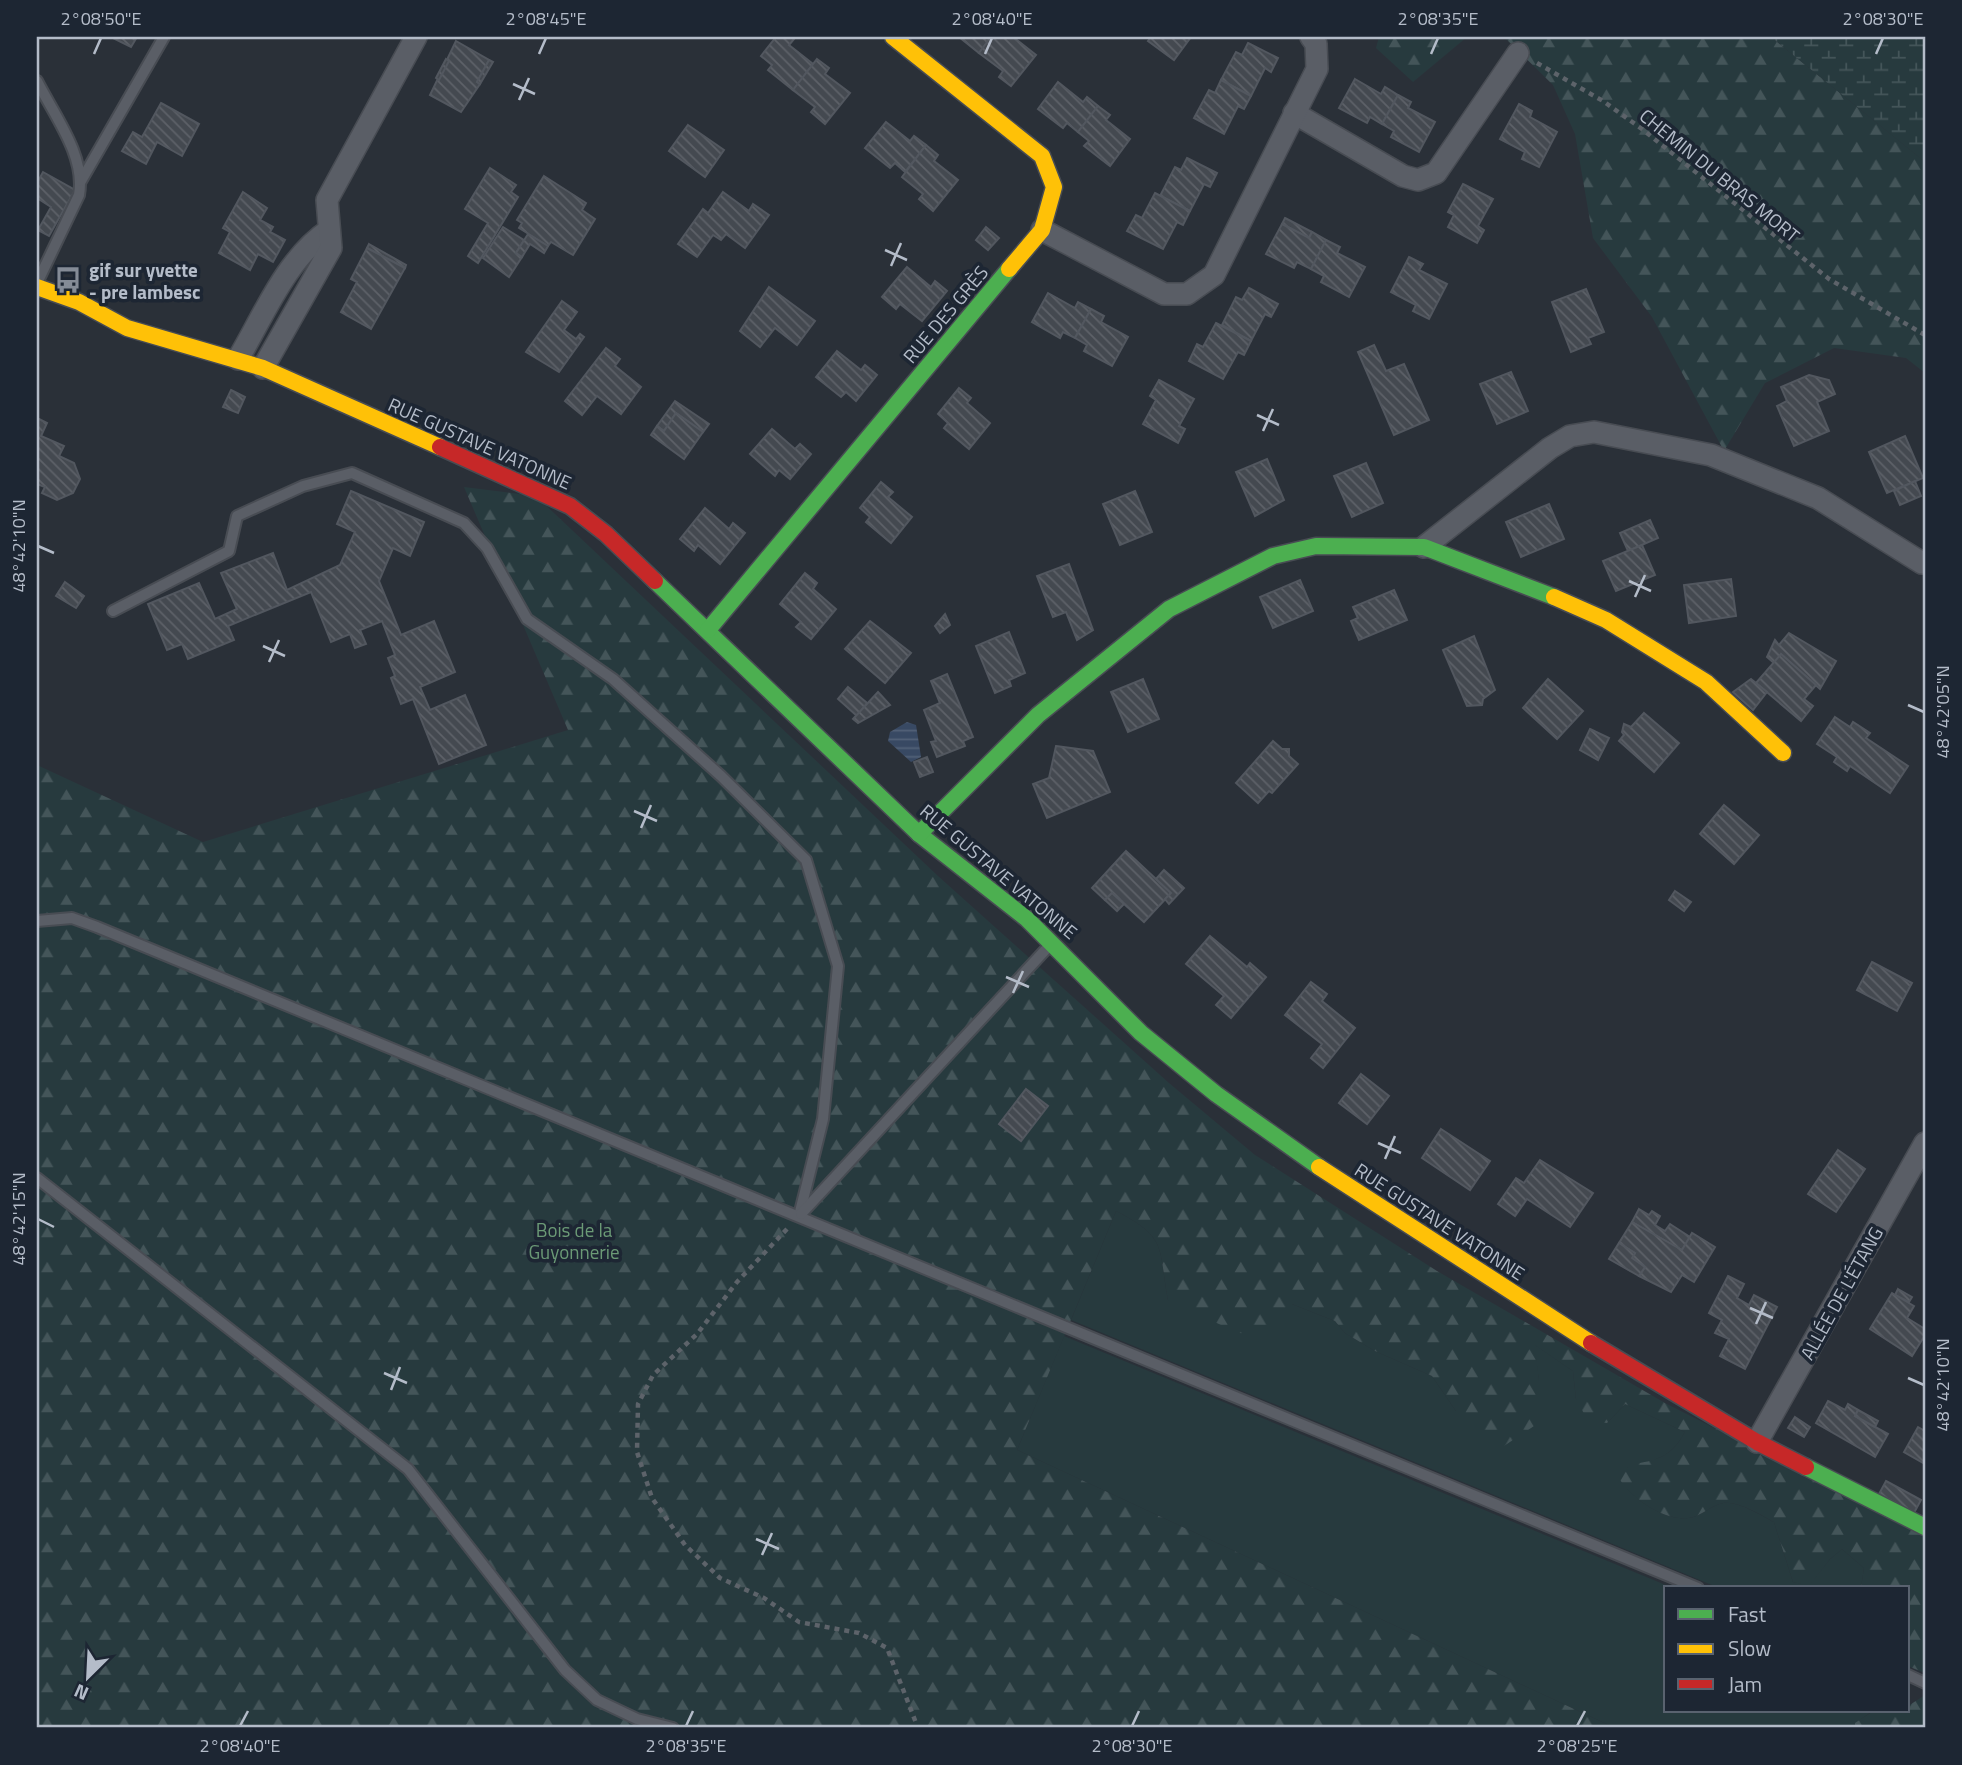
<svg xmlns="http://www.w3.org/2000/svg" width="1962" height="1765" font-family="'Titillium Web',sans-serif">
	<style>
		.green { fill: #273a3e }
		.forest { fill: url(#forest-firs) }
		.wetland { fill: url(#wetland-marsh) }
		.water { fill: url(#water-rules) }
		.building { fill: url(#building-back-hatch); stroke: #52575f; stroke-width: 2 }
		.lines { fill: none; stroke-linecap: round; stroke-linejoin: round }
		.lane-casing { stroke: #484c53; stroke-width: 14 }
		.street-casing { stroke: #484c53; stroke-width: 24 }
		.fast-casing { stroke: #484c53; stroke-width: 19 }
		.slow-casing { stroke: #484c53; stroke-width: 19 }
		.jam-casing { stroke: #484c53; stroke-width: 19 }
		.path { stroke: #5d636a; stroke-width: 4.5; stroke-dasharray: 5 5; stroke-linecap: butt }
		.lane { stroke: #5a5e66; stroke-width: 10 }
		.street { stroke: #5a5e66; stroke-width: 21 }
		.fast { stroke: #4caf50; stroke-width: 16 }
		.slow { stroke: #ffc107; stroke-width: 16 }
		.jam { stroke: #c62828; stroke-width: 16 }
		.ticks { fill: none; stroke: #b4bcc9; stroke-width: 2.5 }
		.labels { text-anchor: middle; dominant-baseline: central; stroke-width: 7; stroke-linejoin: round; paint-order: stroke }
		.street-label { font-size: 19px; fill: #b4bcc9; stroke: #1d2633 }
		.poi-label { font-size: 19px; font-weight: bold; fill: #b4bcc9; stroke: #1d2633; text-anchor: start }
		.park-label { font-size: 19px; fill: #6b9a76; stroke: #1d2633 }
		.neatline { fill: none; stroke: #b4bcc9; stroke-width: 2.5 }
		.ticks-label { font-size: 18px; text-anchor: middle; fill: #b4bcc9 }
	</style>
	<defs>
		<pattern id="forest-firs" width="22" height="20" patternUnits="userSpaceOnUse" patternTransform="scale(1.75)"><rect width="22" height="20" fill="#273a3e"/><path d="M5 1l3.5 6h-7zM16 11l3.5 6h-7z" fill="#445559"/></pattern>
		<pattern id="wetland-marsh" width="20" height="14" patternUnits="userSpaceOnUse" patternTransform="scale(1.75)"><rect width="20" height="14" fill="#273a3e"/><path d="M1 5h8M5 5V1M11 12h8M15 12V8" fill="none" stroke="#445559"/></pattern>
		<pattern id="water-rules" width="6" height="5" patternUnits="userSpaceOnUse" patternTransform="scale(1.75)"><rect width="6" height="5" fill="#384963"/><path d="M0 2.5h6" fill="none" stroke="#526178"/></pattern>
		<pattern id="building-back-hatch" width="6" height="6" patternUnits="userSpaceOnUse" patternTransform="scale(1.75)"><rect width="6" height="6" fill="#444950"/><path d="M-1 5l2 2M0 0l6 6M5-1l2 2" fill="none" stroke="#5d6168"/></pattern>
	</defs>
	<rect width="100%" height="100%" fill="#2a3038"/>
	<g class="green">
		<path d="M1116,1211C1169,1238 1158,1248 1168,1300L1292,1304L1335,1321L1345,1333L1375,1351L1432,1376L1456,1411L1539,1381L1534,1344L1573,1371L1576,1399L1607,1423L1625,1404L1685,1432C1671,1458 1657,1460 1629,1466L1621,1480C1633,1499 1664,1521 1688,1518C1701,1517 1711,1505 1723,1503C1739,1501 1760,1515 1774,1522L1793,1582L1809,1585L1830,1559L1842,1549L1864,1568L1861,1588H1719L1071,1320Z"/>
		<polygon points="1064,1336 1673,1588 1666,1588 1666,1711 1881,1711 1871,1712 1856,1723 1855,1728 1615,1728 1017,1450"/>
	</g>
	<g class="forest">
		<polygon points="1379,37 1467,37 1413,82 1376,48"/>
		<polygon points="1504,37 1771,37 1925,162 1925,373 1906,358 1834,348 1765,383 1724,451 1652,317 1593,238 1575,134 1553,85"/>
		<path d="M464,487L536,496L938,876L1169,1083L1255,1155L1437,1271L1665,1403L1925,1535V1673L1910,1667L1908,1588H1861L1864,1568L1842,1549L1830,1559L1809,1586L1793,1582L1774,1522C1761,1515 1739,1501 1723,1503C1711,1505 1701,1517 1688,1518C1664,1521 1633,1499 1620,1480L1629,1465C1657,1460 1671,1458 1685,1432L1625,1404L1607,1423L1588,1421L1576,1399L1573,1371L1535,1345L1539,1381L1534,1426L1504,1446L1456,1411L1432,1376L1375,1351L1345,1333L1335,1321L1292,1304L1270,1334L1238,1333L1168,1300C1158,1248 1169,1238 1116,1211L1017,1450L1615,1728H37V765L203,842L568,730Z"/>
		<polygon points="1925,1695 1925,1728 1855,1728 1855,1723 1872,1712 1908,1711 1908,1706"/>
	</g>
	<polygon class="wetland" points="1771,37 1925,37 1925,162"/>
	<polygon class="water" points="907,722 916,725 921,757 911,762 888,741 890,732"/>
	<g class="building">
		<polygon points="111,37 137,37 131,47"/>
		<polygon points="776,37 790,37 794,39 789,45 813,64 793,90 768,70 772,65 761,56"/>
		<polygon points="959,37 991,37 979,53"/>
		<polygon points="991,37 1013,37 1036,55 1011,86 999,77 1003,71 979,53"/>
		<polygon points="1151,37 1191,37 1174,60 1148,41"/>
		<polygon points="456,41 489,60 477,82 480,84 461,112 430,95"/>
		<polygon points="1248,43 1278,58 1271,72 1265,68 1251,96 1221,80 1236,52 1242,55"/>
		<polygon points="446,59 449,61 439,80 436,78"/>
		<polygon points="817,59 829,68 825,74 850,93 825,124 811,112 815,107 793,90"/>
		<polygon points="489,60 493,62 480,84 477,82"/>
		<polygon points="1355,79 1381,94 1385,87 1398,95 1382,124 1370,117 1367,123 1339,108"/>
		<polygon points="1221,80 1251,96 1244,109 1238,106 1224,134 1194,118 1209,90 1215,93"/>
		<polygon points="1058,82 1083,102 1087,97 1098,106 1078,132 1067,123 1063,128 1038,109"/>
		<polygon points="1398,95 1411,102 1408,108 1435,122 1419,152 1391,137 1394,131 1382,124"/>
		<polygon points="161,103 199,124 182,156 157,142 146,164 122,151 133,132 142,137"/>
		<polygon points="1519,104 1532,111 1530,117 1557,132 1539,167 1522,159 1525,152 1500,139"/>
		<polygon points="1098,106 1110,115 1106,120 1130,139 1110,166 1084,146 1089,141 1078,132"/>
		<polygon points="886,122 910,141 914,136 926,145 905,172 895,163 890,168 865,148"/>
		<polygon points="688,125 724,150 705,177 669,151"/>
		<polygon points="926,145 938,155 934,161 958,180 933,211 919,199 923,194 902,177"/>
		<polygon points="1187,158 1217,173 1210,187 1204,184 1190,211 1160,196 1175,167 1181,170"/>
		<polygon points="490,168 516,185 511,192 518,197 478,263 468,256 488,223 465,209"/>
		<polygon points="43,172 75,190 49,236 38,230 51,207 37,198 37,183"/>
		<polygon points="544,176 586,203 582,210 595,219 573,255 551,242 548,246 519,228 522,223 517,220"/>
		<polygon points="1463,184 1493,199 1478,226 1484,230 1477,243 1448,227 1454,215 1448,212"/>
		<polygon points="243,192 267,208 260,220 273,227 270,232 285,240 273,262 258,254 250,270 219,253 230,232 223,228"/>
		<polygon points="723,192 749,211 753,204 769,215 745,248 726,234 721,240 713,235 697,257 678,244 703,209 708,213"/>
		<polygon points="1155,193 1190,211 1183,225 1177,222 1163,249 1127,231 1136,215 1142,218"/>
		<polygon points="1285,218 1312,232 1309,238 1282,224"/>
		<polygon points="1282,224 1309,238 1312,232 1326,240 1311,269 1297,262 1294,268 1266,254"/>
		<polygon points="503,227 524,240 516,253 522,257 509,277 483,258"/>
		<polygon points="986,227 999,238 988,250 976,240"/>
		<polygon points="528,234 548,246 544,253 530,244 522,257 516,253"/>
		<polygon points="1326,240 1340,247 1337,253 1365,267 1349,297 1321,282 1324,276 1311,269"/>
		<polygon points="369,244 406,265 405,268 367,248"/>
		<polygon points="367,248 405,268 371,329 341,312 357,282 351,279"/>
		<polygon points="1409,257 1423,264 1419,270 1447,284 1429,319 1413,311 1416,305 1391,292"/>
		<polygon points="907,267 931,287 935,281 947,291 922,321 900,304 896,309 882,297"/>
		<polygon points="769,287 815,321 797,345 775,328 760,347 740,331"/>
		<polygon points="1249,288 1278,304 1271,317 1265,314 1251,341 1222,325 1236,297 1242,300"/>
		<polygon points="1586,289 1604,332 1588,338 1591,344 1571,352 1552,302"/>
		<polygon points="1048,293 1075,308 1078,302 1091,309 1075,338 1063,332 1060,338 1032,322"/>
		<polygon points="562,301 577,312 564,330 576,339 580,334 584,337 559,372 526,352"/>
		<polygon points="1091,309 1104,316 1101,322 1128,337 1112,366 1084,351 1087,345 1075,338"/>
		<polygon points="1216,323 1251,341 1244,355 1238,352 1223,379 1189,361 1197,344 1203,347"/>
		<polygon points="1374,345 1386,371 1404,364 1429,420 1394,435 1358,352"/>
		<polygon points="606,348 620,359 615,366 641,387 621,414 597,396 582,415 565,401"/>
		<polygon points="837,351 861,370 865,365 877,375 856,401 846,392 841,397 816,377"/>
		<polygon points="1511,372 1528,411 1497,424 1480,384"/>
		<polygon points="1809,375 1829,380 1835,394 1817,402 1829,431 1794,446 1777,406 1787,401 1781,387"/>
		<polygon points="1159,380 1194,399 1179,426 1185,429 1178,443 1143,424 1156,400 1150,396"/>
		<polygon points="959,388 971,398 967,403 990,423 969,449 944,428 948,423 938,414"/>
		<polygon points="231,390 245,397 238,413 223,407"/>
		<polygon points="675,401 709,424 703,432 676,413 664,431 657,426"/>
		<polygon points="676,413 703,432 684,459 651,435 657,426 664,431"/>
		<polygon points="37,418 47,423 41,436 64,446 59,456 74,463 80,479 73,493 57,500 42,493 45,487 37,484"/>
		<polygon points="772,429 795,449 800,444 811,454 790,479 779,470 775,476 750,454"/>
		<polygon points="1905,436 1923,478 1887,493 1869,452"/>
		<polygon points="1267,459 1284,500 1255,516 1236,472"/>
		<polygon points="1366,463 1383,503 1352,517 1334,476"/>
		<polygon points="1915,481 1921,496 1900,505 1894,491"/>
		<polygon points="881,482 893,492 888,497 912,517 891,543 866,522 870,517 860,508"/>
		<polygon points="351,491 424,522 410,556 393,548 379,581 401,635 434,621 455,672 420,687 430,710 465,695 486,745 439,764 413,699 401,704 391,678 395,676 388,658 395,655 382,621 360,630 366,644 355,648 350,634 331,642 311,592 228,626 234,640 188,659 182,644 167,650 148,604 199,583 215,619 237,609 221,573 273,553 287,590 340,565 355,532 337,524"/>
		<polygon points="1135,491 1152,532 1120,545 1103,504"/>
		<polygon points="1549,504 1564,539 1521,557 1506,522"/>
		<polygon points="705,508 729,529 733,523 745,533 720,564 698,545 694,551 680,539"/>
		<polygon points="1650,520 1658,538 1628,551 1620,533"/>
		<polygon points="1642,545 1655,575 1616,591 1603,561"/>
		<polygon points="1069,564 1093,630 1077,640 1066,612 1053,617 1037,576"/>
		<polygon points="805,573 817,583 813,589 836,609 811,639 796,627 801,622 780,604"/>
		<polygon points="1731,579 1736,616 1689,623 1684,585"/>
		<polygon points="1300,580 1313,611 1273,628 1260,597"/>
		<polygon points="65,582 84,596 76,608 56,596"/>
		<polygon points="1394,590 1407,620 1359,640 1351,621 1358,618 1353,607"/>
		<polygon points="945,614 950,625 940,633 935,626"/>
		<polygon points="870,621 911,653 885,683 845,649"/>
		<polygon points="1009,632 1025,673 1009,680 1011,686 995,693 976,646"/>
		<polygon points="1789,633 1836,661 1820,689 1781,654 1774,663 1767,657 1775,640 1779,645"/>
		<polygon points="1474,636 1495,690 1483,699 1482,705 1467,706 1443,650"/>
		<polygon points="1781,654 1816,685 1804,699 1813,706 1801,721 1756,683"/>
		<polygon points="947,674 973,737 963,741 965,746 937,757 931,742 936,741 924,710 940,703 931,681"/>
		<polygon points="1143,679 1159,719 1128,732 1111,692"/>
		<polygon points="1548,679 1583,711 1557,739 1523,708"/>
		<polygon points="1751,679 1767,692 1753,710 1733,692"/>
		<polygon points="848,687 867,703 857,716 838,699"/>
		<polygon points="878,692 890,705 858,723 853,719"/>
		<polygon points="1644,713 1679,743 1654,772 1619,741 1624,735 1622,732 1624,724 1631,727"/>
		<polygon points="1835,717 1850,727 1853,722 1870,733 1866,738 1908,766 1890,793 1850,766 1847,771 1834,762 1837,757 1817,744"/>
		<polygon points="1590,729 1609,738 1598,760 1580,750"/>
		<polygon points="1273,741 1282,749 1289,749 1289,756 1298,764 1272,793 1269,791 1258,803 1236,783"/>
		<polygon points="1056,746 1093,751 1110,792 1047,818 1033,784 1049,778"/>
		<polygon points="927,757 933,772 920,777 914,762"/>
		<polygon points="1724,805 1759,835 1734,864 1700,834"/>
		<polygon points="1126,851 1171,893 1144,922 1112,893 1105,900 1092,888"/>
		<polygon points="1164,870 1184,888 1169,904 1165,899 1171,893 1156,879"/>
		<polygon points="1675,891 1691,902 1684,911 1669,900"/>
		<polygon points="1112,893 1124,904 1117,911 1105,900"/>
		<polygon points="1210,936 1247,967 1250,963 1266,977 1231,1018 1216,1005 1224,996 1186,964"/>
		<polygon points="1872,962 1912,983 1897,1011 1857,990"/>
		<polygon points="1311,982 1327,994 1322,1001 1355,1028 1323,1068 1311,1058 1322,1044 1285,1015"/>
		<polygon points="1361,1074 1389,1096 1367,1124 1339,1103"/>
		<polygon points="1026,1089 1048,1106 1021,1141 999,1124"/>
		<polygon points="1441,1129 1490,1161 1470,1190 1422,1158"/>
		<polygon points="1838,1150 1865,1169 1836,1212 1808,1194"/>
		<polygon points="1540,1160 1593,1193 1570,1227 1527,1199 1515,1216 1498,1204 1516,1178 1524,1183"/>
		<polygon points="1639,1209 1649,1215 1652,1211 1660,1216 1655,1225 1665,1231 1670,1224 1690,1237 1682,1250 1632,1222"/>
		<polygon points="1632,1222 1682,1250 1692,1233 1715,1247 1694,1282 1682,1275 1671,1292 1639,1276 1645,1267 1632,1258 1635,1253 1619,1243"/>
		<polygon points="1619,1243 1635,1253 1632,1258 1645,1267 1639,1276 1609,1259"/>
		<polygon points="1728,1276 1744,1284 1737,1298 1749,1305 1754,1295 1777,1307 1745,1369 1720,1356 1729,1339 1715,1333 1722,1320 1709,1313"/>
		<polygon points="1898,1289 1912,1297 1909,1302 1895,1295"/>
		<polygon points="1892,1293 1914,1306 1907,1318 1925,1329 1925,1335 1912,1356 1870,1329"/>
		<polygon points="1828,1401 1845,1410 1848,1404 1858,1410 1855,1416 1888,1434 1875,1457 1816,1423"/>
		<polygon points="1858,1410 1878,1421 1875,1427 1855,1416"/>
		<polygon points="1795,1417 1810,1427 1804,1437 1788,1428"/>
		<polygon points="1918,1427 1925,1431 1925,1464 1904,1452"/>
		<polygon points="1886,1481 1921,1500 1914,1513 1879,1494"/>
	</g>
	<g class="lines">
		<defs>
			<g id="lane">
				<path d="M37,81C54,115 86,156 79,195L37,283"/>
				<polyline points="81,181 164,37"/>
				<polyline points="113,611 229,551 237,516 303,486 352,473 464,523 487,548 527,619 613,679 721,776 806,860 838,966 823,1119 799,1216"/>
				<polyline points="37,921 72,918 97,927 1698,1588"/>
				<polyline points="37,1178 408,1469 565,1670 597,1700 637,1719 673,1728"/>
				<polyline points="801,1214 1049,946"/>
				<polyline points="1908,1675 1925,1683"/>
			</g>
			<g id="street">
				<polyline points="1294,113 1403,176 1418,180 1436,173 1518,53"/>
				<polyline points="1042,230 1164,294 1187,294 1214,275 1317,69 1316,44 1311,37"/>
				<path d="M238,359C264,315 286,259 329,230"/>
				<polyline points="263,368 331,248 327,200 416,37"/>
				<polyline points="1424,547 1550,448 1570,436 1594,432 1711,455 1818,498 1922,563"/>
				<polyline points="1757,1442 1925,1143"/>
			</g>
			<g id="fast">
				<polyline points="655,581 919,834 1027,919 1141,1033 1216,1094 1319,1167"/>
				<polyline points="708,630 1009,269"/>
				<polyline points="919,834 1038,715 1169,609 1273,556 1316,546 1424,547 1554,597"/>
				<polyline points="1806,1467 1925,1527"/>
			</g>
			<g id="slow">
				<polyline points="893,37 1042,156 1054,187 1042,230 1009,269"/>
				<polyline points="37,287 79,302 127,328 263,368 440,447"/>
				<polyline points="1554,597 1606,620 1706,682 1783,753"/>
				<polyline points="1319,1167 1591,1343"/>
			</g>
			<g id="jam">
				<polyline points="440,447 570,506 606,534 655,581"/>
				<polyline points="1591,1343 1757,1442 1806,1467"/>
			</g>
		</defs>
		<use href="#lane" class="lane-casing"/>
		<use href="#street" class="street-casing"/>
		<use href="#fast" class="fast-casing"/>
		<use href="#slow" class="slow-casing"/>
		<use href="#jam" class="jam-casing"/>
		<g class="path">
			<polyline points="1537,63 1603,101 1642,129 1829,279 1925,335"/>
			<polyline points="787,1229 737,1282 697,1334 653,1375 638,1404 637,1452 652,1498 685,1545 720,1578 764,1598 799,1622 859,1633 887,1648 918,1728"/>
		</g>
		<use href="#lane" class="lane"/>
		<use href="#street" class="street"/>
		<use href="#fast" class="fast"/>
		<use href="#slow" class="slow"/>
		<use href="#jam" class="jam"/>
	</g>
	<path class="ticks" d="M94,54L101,38M539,54L546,38M985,54L992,38M1431,54L1438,38M1876,54L1883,38M513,84L535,94M519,100L529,78M885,250L907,260M891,266L901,243M1257,415L1279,425M1263,431L1273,409M38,546L54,553M1629,581L1651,591M1635,597L1645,575M263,646L285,656M269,662L279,640M1908,705L1924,712M634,811L657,821M641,828L651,805M1006,977L1029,987M1013,993L1023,971M1378,1143L1401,1153M1385,1159L1395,1136M38,1219L54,1227M1750,1308L1773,1318M1756,1324L1766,1302M384,1373L407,1383M1908,1378L1924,1385M391,1390L400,1367M756,1539L779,1549M762,1555L772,1533M240,1726L248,1711M686,1726L693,1711M1132,1726L1139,1711M1577,1726L1585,1711"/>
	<defs>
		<symbol id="bus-bare" viewBox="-9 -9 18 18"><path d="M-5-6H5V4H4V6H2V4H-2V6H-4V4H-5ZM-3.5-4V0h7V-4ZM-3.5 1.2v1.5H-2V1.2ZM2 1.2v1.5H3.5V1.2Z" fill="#848b96" stroke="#1d2633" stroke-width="2.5" paint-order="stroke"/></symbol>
	</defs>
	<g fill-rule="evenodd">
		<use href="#bus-bare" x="49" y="261" width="38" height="38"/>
	</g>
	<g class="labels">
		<g class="street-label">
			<text transform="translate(1720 175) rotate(39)">CHEMIN DU BRAS MORT</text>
			<text transform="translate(945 314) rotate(-50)">RUE DES GRÈS</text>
			<text transform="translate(480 443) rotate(24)">RUE GUSTAVE VATONNE</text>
			<text transform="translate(999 871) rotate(40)">RUE GUSTAVE VATONNE</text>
			<text transform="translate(1440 1221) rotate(33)">RUE GUSTAVE VATONNE</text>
			<text transform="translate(1841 1293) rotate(-61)">ALLÉE DE L'ÉTANG</text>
		</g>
		<g class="poi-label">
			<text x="89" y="269">gif sur yvette<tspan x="89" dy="22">- pre lambesc</tspan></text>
		</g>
		<g class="park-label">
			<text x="574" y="1229">Bois de la<tspan x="574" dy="22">Guyonnerie</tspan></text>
		</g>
	</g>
	<rect width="1962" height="1765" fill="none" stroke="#1d2633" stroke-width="77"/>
	<rect x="1664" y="1586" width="245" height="126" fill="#1d2633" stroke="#59626f" stroke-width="2"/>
	<rect x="1678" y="1609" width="35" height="10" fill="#4caf50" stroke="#59626f" stroke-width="2"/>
	<text x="1728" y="1622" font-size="21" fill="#b4bcc9">Fast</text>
	<rect x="1678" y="1644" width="35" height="10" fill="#ffc107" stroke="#59626f" stroke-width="2"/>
	<text x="1728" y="1656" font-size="21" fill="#b4bcc9">Slow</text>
	<rect x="1678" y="1679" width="35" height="10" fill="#c62828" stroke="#59626f" stroke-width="2"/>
	<text x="1728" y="1692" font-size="21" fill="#b4bcc9">Jam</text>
	<g transform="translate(88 1677) rotate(204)" stroke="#1d2633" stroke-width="5" paint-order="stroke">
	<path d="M0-5L12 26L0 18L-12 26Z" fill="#b4bcc9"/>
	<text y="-10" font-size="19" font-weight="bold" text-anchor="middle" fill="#b4bcc9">N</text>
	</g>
	<rect x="38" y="38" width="1886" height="1688" class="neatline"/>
	<g class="ticks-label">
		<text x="101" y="25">2°08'50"E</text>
		<text x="546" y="25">2°08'45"E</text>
		<text x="992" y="25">2°08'40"E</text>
		<text x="1438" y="25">2°08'35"E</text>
		<text x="1883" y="25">2°08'30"E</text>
		<text transform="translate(19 546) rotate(-90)" y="6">48°42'10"N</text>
		<text transform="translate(1943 712) rotate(-90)" y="6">48°42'05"N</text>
		<text transform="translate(19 1219) rotate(-90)" y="6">48°42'15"N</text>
		<text transform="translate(1943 1385) rotate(-90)" y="6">48°42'10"N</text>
		<text x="240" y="1752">2°08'40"E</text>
		<text x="686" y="1752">2°08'35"E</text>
		<text x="1132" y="1752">2°08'30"E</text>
		<text x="1577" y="1752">2°08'25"E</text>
	</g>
</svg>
